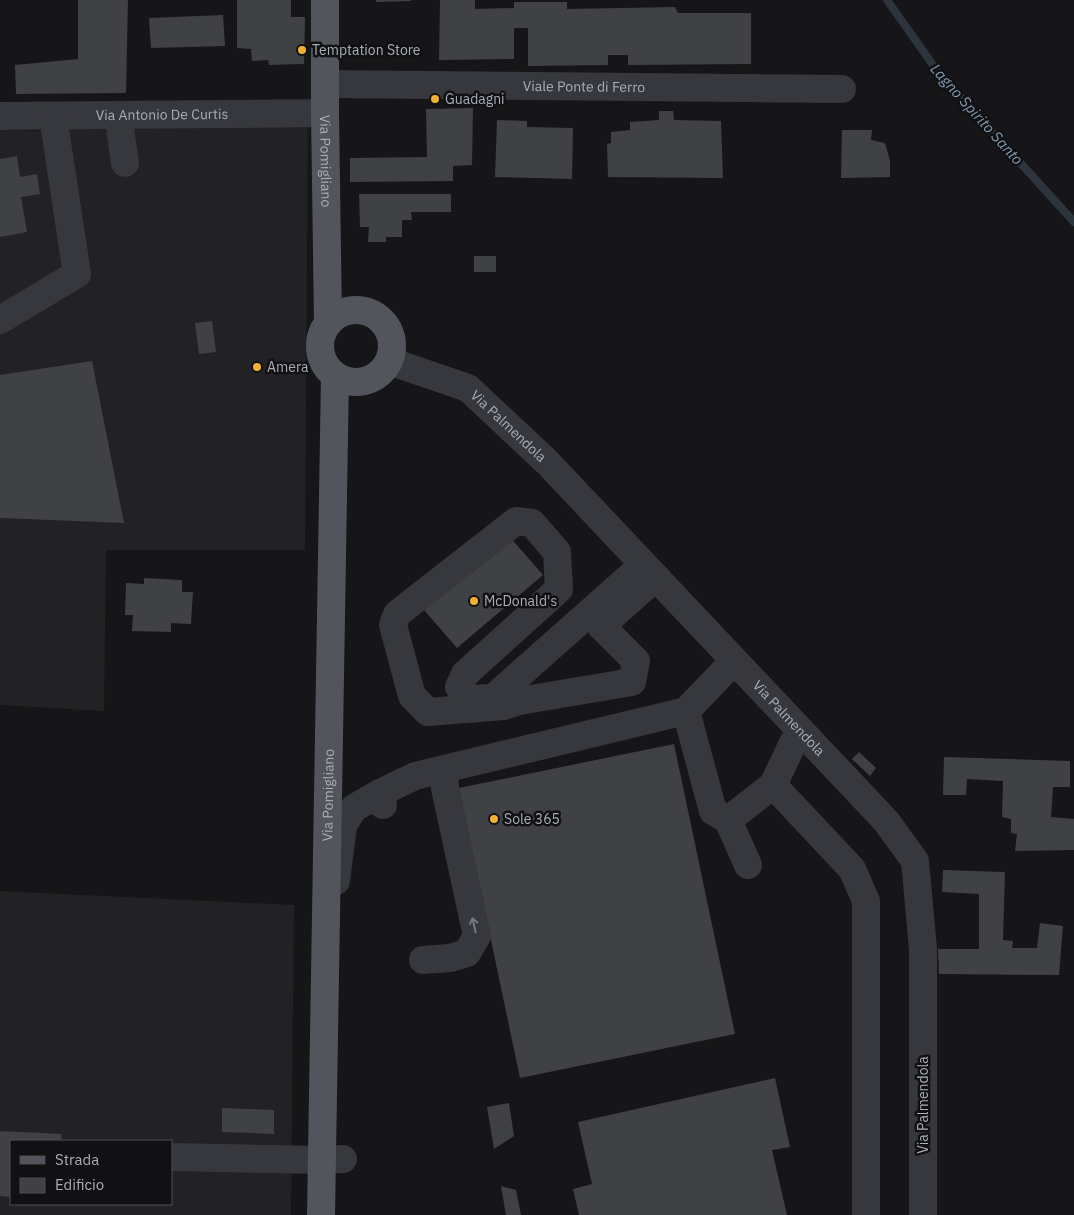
<svg xmlns="http://www.w3.org/2000/svg" width="1074" height="1215" font-family="'IBM Plex Sans',sans-serif">
	<style>
		.built { fill: #222225; fill-rule: evenodd }
		.lines { fill: none; stroke-linecap: round; stroke-linejoin: round }
		.stream { stroke: #2c353c; stroke-width: 8 }
		.building { fill: #404145 }
		.minor { stroke: #37383d; stroke-width: 28 }
		.major { stroke: #53555c; stroke-width: 28 }
		.oneway { stroke: #757881 }
		.poi-dot { fill: #f2b134; stroke: #111113; stroke-width: 2 }
		.labels { text-anchor: middle; dominant-baseline: central; stroke-width: 5; stroke-linejoin: round; paint-order: stroke }
		.poi-label { font-size: 14px; fill: #a8adb8; stroke: #111113; text-anchor: start }
		.street-label { font-size: 14px; fill: #a8adb8; stroke: #111113 }
		.water-label { font-size: 15px; font-style: italic; fill: #7f9bb3; stroke: #111113 }
	</style>
	<rect width="100%" height="100%" fill="#161618"/>
	<g class="built">
		<polygon points="149,123 308,125 305,550 106,550 104,711 0,705 0,130 38,131 88,128 142,129"/>
		<path d="M0,891L294,905L291,1215H0ZM11,1141H171V1204H11Z"/>
	</g>
	<g class="lines">
		<polyline class="stream" points="887,0 938,72 1074,222"/>
	</g>
	<g class="building">
		<polygon points="78,0 128,0 126,93 16,94 15,65 78,59"/>
		<polygon points="237,0 291,0 291,17 305,17 304,64 269,65 268,60 252,61 251,49 237,48"/>
		<polygon points="376,0 411,0 411,1 376,2"/>
		<polygon points="440,0 475,0 475,9 514,8 514,2 567,2 567,9 675,7 678,13 751,13 751,64 628,65 628,55 608,55 608,65 528,66 528,28 514,28 514,59 439,60"/>
		<polygon points="223,15 225,46 151,48 149,18"/>
		<polygon points="473,108 472,165 453,166 453,181 350,182 350,158 427,157 426,109"/>
		<polygon points="659,111 673,111 674,120 721,121 723,178 608,177 607,144 611,143 611,132 630,130 630,122 659,120"/>
		<polygon points="497,120 527,121 527,127 573,128 572,179 495,177"/>
		<polygon points="842,130 872,130 871,140 885,143 890,161 890,177 841,178"/>
		<polygon points="17,156 20,177 37,174 40,194 21,197 27,232 0,237 0,159"/>
		<polygon points="359,194 451,194 451,212 411,212 412,220 402,220 402,237 386,237 386,242 368,242 369,227 360,227"/>
		<rect x="474" y="256" width="22" height="16"/>
		<polygon points="212,321 216,352 199,354 195,323"/>
		<polygon points="92,361 124,523 0,518 0,375"/>
		<polygon points="509,536 543,575 457,648 424,610"/>
		<polygon points="144,578 182,580 182,592 193,592 191,624 171,623 171,632 132,631 133,615 125,615 126,583 144,584"/>
		<polygon points="674,744 735,1034 520,1078 459,788"/>
		<polygon points="859,752 876,768 870,776 852,759"/>
		<polygon points="944,757 1070,761 1070,787 1053,787 1051,817 1074,819 1074,850 1015,851 1017,834 1011,833 1011,819 1002,817 1003,781 967,779 966,795 943,795"/>
		<polygon points="943,870 1005,872 1003,940 1013,941 1012,948 1037,948 1040,923 1063,926 1059,975 939,974 938,949 979,949 979,894 942,892"/>
		<polygon points="775,1078 790,1147 772,1150 787,1215 579,1215 573,1189 592,1184 578,1122"/>
		<polygon points="509,1103 514,1136 494,1149 487,1107"/>
		<polygon points="222,1108 274,1110 274,1134 222,1132"/>
		<polygon points="0,1131 62,1134 61,1141 11,1141 11,1197 0,1196"/>
		<polygon points="501,1186 516,1190 521,1215 506,1215"/>
	</g>
	<g class="lines">
		<g class="minor">
			<path id="s1" d="M325,84L842,89"/>
			<polyline points="118,115 125,163"/>
			<path id="s2" d="M0,116L325,113"/>
			<polyline points="0,320 77,274 53,116"/>
			<path id="s3" d="M389,361L468,388L547,462L886,821L915,861L923,949V1215"/>
			<polyline points="643,565 493,698 469,699 459,687 465,674 559,589 557,552 532,523 516,521 397,614 393,625 412,696 428,712 504,706 519,701 632,682 636,661 601,626 656,577"/>
			<polyline points="686,711 713,811 728,820 773,785 793,743 803,734"/>
			<polyline points="773,785 852,869 866,901 866,1215"/>
			<polyline points="380,793 415,776 686,711 734,661"/>
			<polyline points="728,820 748,865"/>
			<polyline points="336,881 343,825 354,808 380,793 383,805"/>
			<polyline points="423,960 450,958 467,953 477,936 445,788 444,770"/>
			<polyline points="171,1157 321,1160 343,1159"/>
		</g>
		<g class="major">
			<path id="s4" d="M325,0V113L328,322"/>
			<circle cx="356" cy="346" r="36"/>
			<path id="s5" d="M321,1215L335,376"/>
		</g>
	</g>
	<defs><path id="oneway-shaft" d="M-6 0H5M1.5-3L5.5 0L1.5 3" fill="none" stroke-width="1.6" stroke-linecap="round" stroke-linejoin="round" transform="scale(1.25)"/></defs>
	<use class="oneway" href="#oneway-shaft" transform="translate(474 925) rotate(-102)"/>
	<g class="poi-dot">
		<circle cx="302" cy="50" r="5"/>
		<circle cx="435" cy="99" r="5"/>
		<circle cx="257" cy="367" r="5"/>
		<circle cx="474" cy="601" r="5"/>
		<circle cx="494" cy="819" r="5"/>
	</g>
	<g class="labels">
		<g class="poi-label">
			<text x="312" y="50">Temptation Store</text>
			<text x="445" y="99">Guadagni</text>
			<text x="267" y="367">Amera</text>
			<text x="484" y="601">McDonald's</text>
			<text x="504" y="819">Sole 365</text>
		</g>
		<g class="street-label">
			<text stroke="none"><textPath href="#s1" startOffset="259">Viale Ponte di Ferro</textPath></text>
			<text stroke="none"><textPath href="#s2" startOffset="162">Via Antonio De Curtis</textPath></text>
			<text stroke="none"><textPath href="#s4" startOffset="161">Via Pomigliano</textPath></text>
			<text stroke="none"><textPath href="#s3" startOffset="139">Via Palmendola</textPath></text>
			<text stroke="none"><textPath href="#s3" startOffset="544">Via Palmendola</textPath></text>
			<text stroke="none"><textPath href="#s5" startOffset="420">Via Pomigliano</textPath></text>
			<text transform="translate(923 1105) rotate(-90)">Via Palmendola</text>
		</g>
		<g class="water-label">
			<text transform="translate(977 114) rotate(48)">Lagno Spirito Santo</text>
		</g>
	</g>
	<rect x="10" y="1140" width="162" height="65" fill="#111113" stroke="#4d4f55"/>
	<rect x="20" y="1156" width="25" height="8" fill="#53555c" stroke="#4d4f55"/>
	<text x="55" y="1165" font-size="15" fill="#a8adb8">Strada</text>
	<rect x="20" y="1178" width="25" height="15" fill="#404145" stroke="#4d4f55"/>
	<text x="55" y="1190" font-size="15" fill="#a8adb8">Edificio</text>
</svg>
